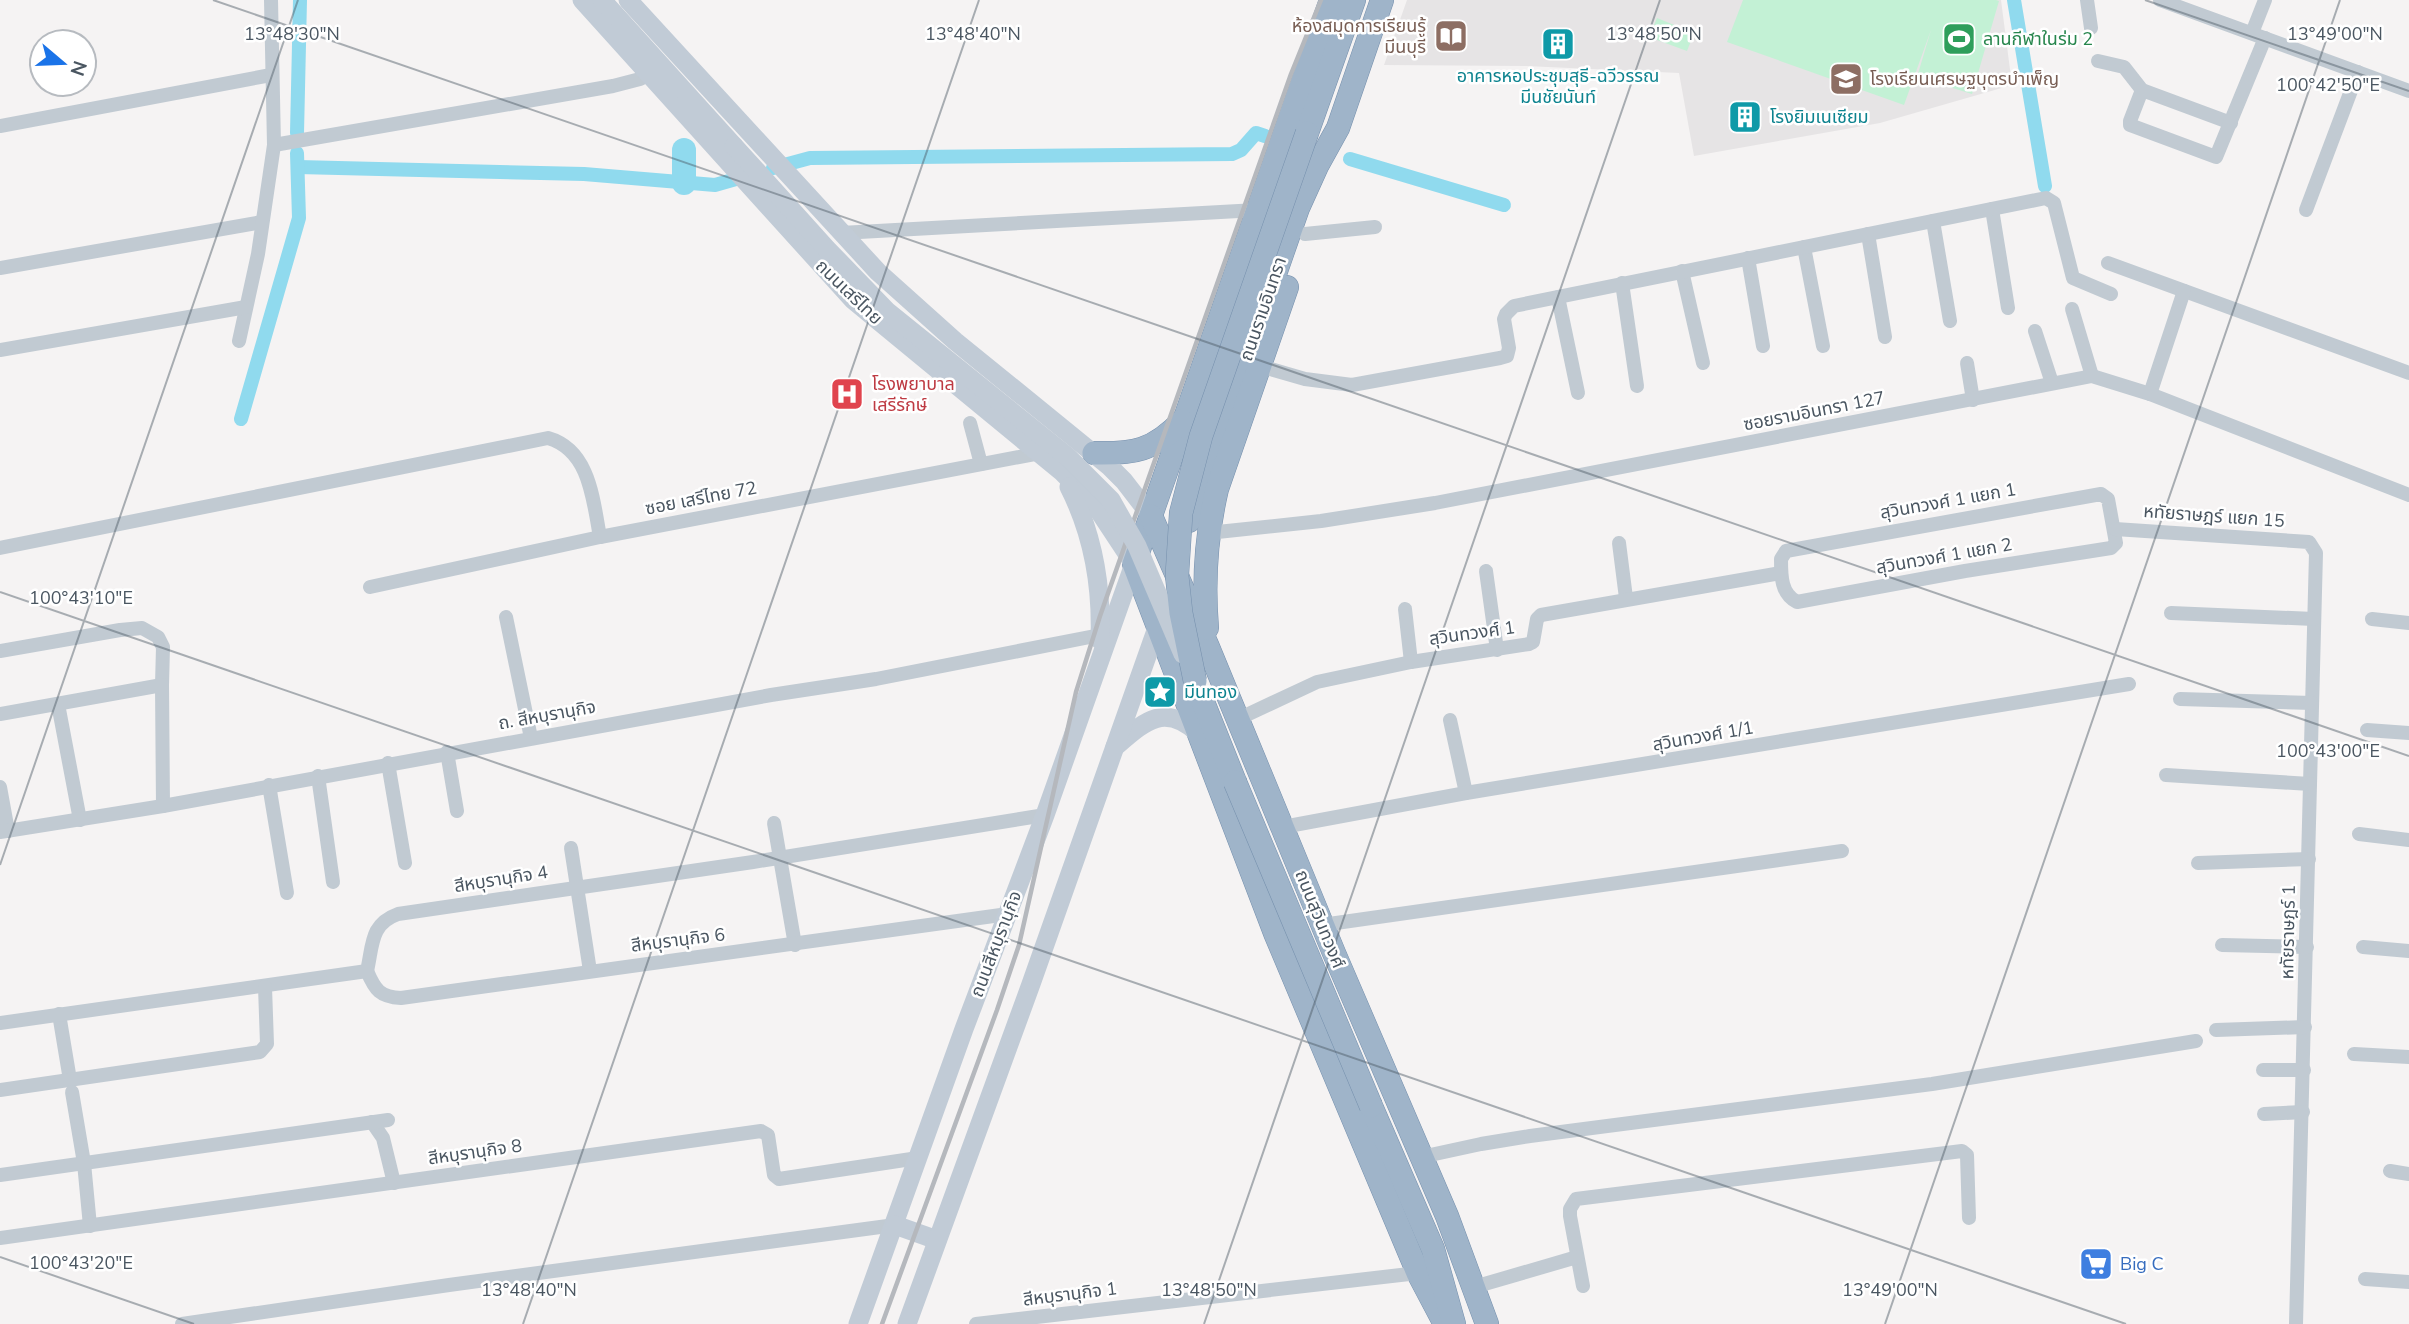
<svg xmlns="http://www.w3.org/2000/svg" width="2409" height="1324" font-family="'Nunito Sans','Noto Sans Thai',sans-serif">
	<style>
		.education { fill: #e6e4e5 }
		.green { fill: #c3f1d5 }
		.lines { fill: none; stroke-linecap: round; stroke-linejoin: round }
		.canal { stroke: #90daee; stroke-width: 14 }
		.river { stroke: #90daee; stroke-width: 24 }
		.trunk-casing { stroke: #7690ad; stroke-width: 24 }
		.minor { stroke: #c1cad2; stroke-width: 14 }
		.secondary { stroke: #c1cbd6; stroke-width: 19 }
		.trunk { stroke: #9fb4c9; stroke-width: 23 }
		.rail { stroke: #b5b8bd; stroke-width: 4.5 }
		.trunk-bridge-casing { stroke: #7690ad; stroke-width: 24; stroke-linecap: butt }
		.secondary-bridge { stroke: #c1cbd6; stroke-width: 19 }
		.trunk-bridge { stroke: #9fb4c9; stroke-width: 23 }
		.ticks { fill: none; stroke: #4a5661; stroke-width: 2; stroke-opacity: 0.45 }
		.labels { text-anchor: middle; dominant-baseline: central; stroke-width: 5; stroke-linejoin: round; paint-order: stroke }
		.education-label { font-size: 18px; fill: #785e54; stroke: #fff; text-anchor: end }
		.leisure-label { font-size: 18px; fill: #27864d; stroke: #fff; text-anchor: start }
		.culture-label { font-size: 18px; fill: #0d838f; stroke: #fff; text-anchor: start }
		.street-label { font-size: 18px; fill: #4a5661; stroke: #fff }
		.health-label { font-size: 18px; fill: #be3a42; stroke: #fff; text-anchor: start }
		.shop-label { font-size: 18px; fill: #366cbe; stroke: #fff; text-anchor: start }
		.ticks-label { font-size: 18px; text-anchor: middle; fill: #4a5661; stroke: #fff; stroke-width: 5; stroke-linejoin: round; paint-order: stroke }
	</style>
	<rect width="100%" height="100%" fill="#f5f3f3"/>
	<polygon class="education" points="1407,0 2001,0 2012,85 1880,123 1694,156 1679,73 1526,66 1384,65"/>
	<g class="green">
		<polygon points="1743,0 1996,0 1999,1 1972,94 1917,77 1931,30 1904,105 1727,42"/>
		<polygon points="1657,18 1694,33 1687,51 1649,37"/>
	</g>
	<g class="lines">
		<g class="canal">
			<polyline points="2014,0 2045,186"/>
			<polyline points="297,133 300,0"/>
			<polyline points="1350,159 1504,205"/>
			<polyline points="298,167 584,174 715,185 750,175"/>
			<polyline points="773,168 810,158 1232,154 1241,150 1256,133 1265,136"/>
			<polyline points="241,419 299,218 297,153"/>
		</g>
		<polyline class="river" points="684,183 684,150"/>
		<defs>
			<g id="trunk">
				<polyline points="1331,0 1134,564 1275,933 1418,1273 1445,1324"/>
				<polyline points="1307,133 1354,0"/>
				<path d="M1094,453C1134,454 1153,451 1182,421"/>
				<polyline points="1151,516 1208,647 1334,953 1447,1216 1487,1324"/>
				<polyline points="1189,521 1298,208 1317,166 1338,128 1382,0"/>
				<path d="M1207,628C1203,580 1206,536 1217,489L1287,287"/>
				<polyline points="1201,697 1235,782"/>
				<polyline points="1371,1106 1433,1249 1454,1324"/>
			</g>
		</defs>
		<use href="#trunk" class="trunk-casing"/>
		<g class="minor">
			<polyline points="2087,0 2091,28"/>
			<polyline points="2160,0 2409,91"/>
			<polyline points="2252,33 2265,0"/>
			<polyline points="2098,61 2124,67 2142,90 2231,123"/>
			<polyline points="2142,90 2130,121 2130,125 2216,157 2265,38"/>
			<polyline points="0,126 271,75"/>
			<polyline points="274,145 613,86 640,79 650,74"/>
			<polyline points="1992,209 2008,308"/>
			<polyline points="2306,210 2358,72"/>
			<polyline points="1933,221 1950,321"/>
			<polyline points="841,233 1257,210"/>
			<polyline points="1305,234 1375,227"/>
			<polyline points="1868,234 1885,337"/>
			<polyline points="1804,247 1823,346"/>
			<polyline points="1748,258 1763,346"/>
			<polyline points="2108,263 2409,373"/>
			<polyline points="0,268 262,222"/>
			<polyline points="1682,271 1703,363"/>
			<polyline points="1622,283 1637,386"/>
			<polyline points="1558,297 1578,393"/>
			<polyline points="2072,309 2092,376"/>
			<polyline points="2035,331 2052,383"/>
			<polyline points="239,341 258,254 274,145 271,0"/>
			<polyline points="0,350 246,307"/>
			<polyline points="1967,363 1973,400"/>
			<polyline points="1260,366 1305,379 1352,385 1500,358 1507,356 1509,348 1504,319 1506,314 1514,306 2046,198 2054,203 2073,278 2111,294"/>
			<polyline points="2150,394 2184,291"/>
			<polyline points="970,423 981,464"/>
			<path d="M2101,494L2108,499L2116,543L2111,548L1965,571L1797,602C1781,594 1781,576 1781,559L1786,551Z"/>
			<polyline points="2115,529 2309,542 2316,553 2296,1324"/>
			<polyline points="1208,533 1321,521 1435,503 2092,376 2150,394 2409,495"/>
			<polyline points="1619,543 1626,598"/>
			<path d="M0,548L548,438C590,450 593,500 600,537"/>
			<polyline points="1486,571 1497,650"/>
			<polyline points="370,587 600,537 1040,453"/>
			<polyline points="1405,609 1411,662"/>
			<polyline points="2171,613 2314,619"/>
			<polyline points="506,617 531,738"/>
			<polyline points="2372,619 2409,623"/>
			<polyline points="0,651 120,630 142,628 158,637 163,647 162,685"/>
			<polyline points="2180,699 2312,703"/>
			<polyline points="58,704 80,820"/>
			<polyline points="0,714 162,685 163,806"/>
			<polyline points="1238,719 1317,682 1411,662 1529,644 1533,642 1537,619 1541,615 1781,573"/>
			<polyline points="1450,720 1466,793"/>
			<polyline points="2367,730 2409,733"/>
			<polyline points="447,752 457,811"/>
			<polyline points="388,763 405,863"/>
			<polyline points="2166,775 2310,784"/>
			<polyline points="318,776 333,882"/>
			<polyline points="269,785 287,893"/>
			<polyline points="0,787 8,831"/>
			<polyline points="774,823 795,945"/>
			<polyline points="1283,827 1466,793 2129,684"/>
			<polyline points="0,832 163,806 771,695 876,679 1100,635"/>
			<polyline points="2359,834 2409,840"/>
			<polyline points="571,848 590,971"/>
			<polyline points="2198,863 2309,859"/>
			<polyline points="1322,925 1842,851"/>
			<polyline points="2222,945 2307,947"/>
			<polyline points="2363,947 2409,951"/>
			<path d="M367,971C375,990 380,997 401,998L1008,914"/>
			<polyline points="59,1014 70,1080"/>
			<path d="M0,1023L367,971C373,945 370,924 398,914L753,862L1045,815"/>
			<polyline points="2216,1030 2305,1027"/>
			<polyline points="2354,1054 2409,1057"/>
			<polyline points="2263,1070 2304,1070"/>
			<polyline points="0,1090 260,1052 267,1044 265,987"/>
			<polyline points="72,1092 84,1163 90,1226"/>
			<polyline points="2264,1114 2303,1112"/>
			<polyline points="372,1122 383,1138 394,1183"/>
			<polyline points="1421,1157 1481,1144 1530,1136 1932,1084 2196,1041"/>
			<polyline points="2390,1171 2409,1174"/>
			<polyline points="0,1175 388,1120"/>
			<polyline points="0,1238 761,1131 768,1135 774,1175 779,1179 918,1158"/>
			<polyline points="2365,1279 2409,1282"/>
			<polyline points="1583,1286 1570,1216 1570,1209 1576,1199 1962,1151 1967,1155 1969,1218"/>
			<polyline points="1474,1287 1577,1257"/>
			<polyline points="182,1324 449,1285 895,1225"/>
			<polyline points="976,1324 1418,1273"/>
		</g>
		<g class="secondary">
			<polyline points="582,0 853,300 1062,472 1097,508 1134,564 1045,815 964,1029 858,1324"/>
			<polyline points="602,0 734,146"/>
			<polyline points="628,0 878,272 955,341 1110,467 1124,481 1151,516"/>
			<path d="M1069,487C1094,536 1102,586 1100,640"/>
			<path d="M1115,747C1144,722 1164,702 1198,733"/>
			<polyline points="895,1225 937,1240"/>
			<polyline points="907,1324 1031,984 1158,625"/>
		</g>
		<use href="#trunk" class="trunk"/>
		<polyline class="rail" points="882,1324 997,1010 1019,945 1076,692 1100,616 1291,74 1321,0"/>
		<defs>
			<g id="trunk-bridge">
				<polyline points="1195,681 1181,613 1177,576 1181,513 1201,436 1307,133"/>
				<polyline points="1235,782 1371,1106"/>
			</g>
		</defs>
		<use href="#trunk-bridge" class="trunk-bridge-casing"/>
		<polyline class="secondary-bridge" points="734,146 827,249 888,312 1068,457 1111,500 1137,546 1183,654"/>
		<use href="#trunk-bridge" class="trunk-bridge"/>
	</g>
	<path class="ticks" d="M213,0L2409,756M2145,0L2409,91M0,592L2126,1324M0,865L298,0M0,1257L194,1324M523,1324L979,0M1204,1324L1660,0M1885,1324L2340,0"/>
	<defs>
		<symbol id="library-square" viewBox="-11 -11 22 22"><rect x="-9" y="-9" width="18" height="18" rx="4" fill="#8d6e63" stroke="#fff"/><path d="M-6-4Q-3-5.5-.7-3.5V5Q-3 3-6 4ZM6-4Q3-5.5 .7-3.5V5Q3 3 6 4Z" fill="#fff"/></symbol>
		<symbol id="stadium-square" viewBox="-11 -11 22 22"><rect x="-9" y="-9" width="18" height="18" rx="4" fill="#2e9e5b" stroke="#fff"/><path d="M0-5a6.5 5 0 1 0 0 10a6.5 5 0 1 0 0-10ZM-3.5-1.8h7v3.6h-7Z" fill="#fff"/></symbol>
		<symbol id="building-square" viewBox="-11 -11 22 22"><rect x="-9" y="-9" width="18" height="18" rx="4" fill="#0f9aa8" stroke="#fff"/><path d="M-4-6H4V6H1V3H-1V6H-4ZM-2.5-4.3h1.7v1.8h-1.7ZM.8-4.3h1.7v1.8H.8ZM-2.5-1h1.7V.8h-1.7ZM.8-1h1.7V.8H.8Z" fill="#fff"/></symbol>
		<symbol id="school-square" viewBox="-11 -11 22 22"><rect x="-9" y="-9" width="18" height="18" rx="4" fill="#8d6e63" stroke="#fff"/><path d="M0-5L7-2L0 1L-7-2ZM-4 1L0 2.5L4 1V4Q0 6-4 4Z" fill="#fff"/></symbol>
		<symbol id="hospital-square" viewBox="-11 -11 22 22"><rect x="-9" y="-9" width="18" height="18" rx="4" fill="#e0444e" stroke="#fff"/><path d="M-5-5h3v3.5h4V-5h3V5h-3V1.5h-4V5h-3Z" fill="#fff"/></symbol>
		<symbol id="sight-square" viewBox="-11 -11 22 22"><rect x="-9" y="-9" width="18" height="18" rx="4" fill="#0f9aa8" stroke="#fff"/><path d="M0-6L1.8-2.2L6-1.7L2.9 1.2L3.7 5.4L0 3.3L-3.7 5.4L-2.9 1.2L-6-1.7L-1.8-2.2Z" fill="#fff"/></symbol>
		<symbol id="supermarket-square" viewBox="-11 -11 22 22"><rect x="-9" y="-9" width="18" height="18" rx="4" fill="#3f7fe0" stroke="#fff"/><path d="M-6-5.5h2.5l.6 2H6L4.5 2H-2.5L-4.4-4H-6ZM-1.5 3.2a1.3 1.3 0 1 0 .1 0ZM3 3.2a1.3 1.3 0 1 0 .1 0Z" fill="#fff"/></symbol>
	</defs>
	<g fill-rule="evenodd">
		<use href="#library-square" x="1432" y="17" width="38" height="38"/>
		<use href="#stadium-square" x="1940" y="20" width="38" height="38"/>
		<use href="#building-square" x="1539" y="25" width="38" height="38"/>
		<use href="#school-square" x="1827" y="60" width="38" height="38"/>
		<use href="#building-square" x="1726" y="98" width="38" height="38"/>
		<use href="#hospital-square" x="828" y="375" width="38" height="38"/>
		<use href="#sight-square" x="1141" y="673" width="38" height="38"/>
		<use href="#supermarket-square" x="2077" y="1245" width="38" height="38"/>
	</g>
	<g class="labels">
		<g class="education-label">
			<text x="1426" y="26">ห้องสมุดการเรียนรู้<tspan x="1426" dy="21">มีนบุรี</tspan></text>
			<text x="1870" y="79" text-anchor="start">โรงเรียนเศรษฐบุตรบำเพ็ญ</text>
		</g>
		<g class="leisure-label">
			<text x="1983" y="39">ลานกีฬาในร่ม 2</text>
		</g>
		<g class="culture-label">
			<text x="1558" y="76" text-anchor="middle">อาคารหอประชุมสุธี-ฉวีวรรณ<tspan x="1558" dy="21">มีนชัยนันท์</tspan></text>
			<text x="1770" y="117">โรงยิมเนเซียม</text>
			<text x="1184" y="692">มีนทอง</text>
		</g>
		<g class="street-label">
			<text transform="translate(849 292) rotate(44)">ถนนเสรีไทย</text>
			<text transform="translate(1263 309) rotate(-71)">ถนนรามอินทรา</text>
			<text transform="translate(1814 411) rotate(-11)">ซอยรามอินทรา 127</text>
			<text transform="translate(701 498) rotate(-11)">ซอย เสรีไทย 72</text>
			<text transform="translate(1948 501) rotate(-10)">สุวินทวงศ์ 1 แยก 1</text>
			<text transform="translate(2214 516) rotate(4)">หทัยราษฎร์ แยก 15</text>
			<text transform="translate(1944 556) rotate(-10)">สุวินทวงศ์ 1 แยก 2</text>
			<text transform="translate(1472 633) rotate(-8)">สุวินทวงศ์ 1</text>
			<text transform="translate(547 715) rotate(-10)">ถ. สีหบุรานุกิจ</text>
			<text transform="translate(1703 736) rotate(-10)">สุวินทวงศ์ 1/1</text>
			<text transform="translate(501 879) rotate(-9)">สีหบุรานุกิจ 4</text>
			<text transform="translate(1320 919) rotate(68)">ถนนสุวินทวงศ์</text>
			<text transform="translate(2288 932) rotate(-89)">หทัยราษฎร์ 1</text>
			<text transform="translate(678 940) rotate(-7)">สีหบุรานุกิจ 6</text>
			<text transform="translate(996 944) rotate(-69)">ถนนสีหบุรานุกิจ</text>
			<text transform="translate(475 1152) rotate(-8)">สีหบุรานุกิจ 8</text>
			<text transform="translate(1070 1294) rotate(-7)">สีหบุรานุกิจ 1</text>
		</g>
		<g class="health-label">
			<text x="872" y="384">โรงพยาบาล<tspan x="872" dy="21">เสรีรักษ์</tspan></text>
		</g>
		<g class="shop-label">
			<text x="2120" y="1264">Big C</text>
		</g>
	</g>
	<g class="ticks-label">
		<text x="292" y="40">13°48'30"N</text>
		<text x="2335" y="40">13°49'00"N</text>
		<text x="973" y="40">13°48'40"N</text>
		<text x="1654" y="40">13°48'50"N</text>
		<text x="2328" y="91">100°42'50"E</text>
		<text x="81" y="604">100°43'10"E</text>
		<text x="2328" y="757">100°43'00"E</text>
		<text x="81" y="1269">100°43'20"E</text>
		<text x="529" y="1296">13°48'40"N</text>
		<text x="1209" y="1296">13°48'50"N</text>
		<text x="1890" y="1296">13°49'00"N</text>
	</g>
	<g transform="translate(63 63) rotate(109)"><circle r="33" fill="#ffffff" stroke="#b7bbc0" stroke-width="2"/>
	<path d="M0-5L12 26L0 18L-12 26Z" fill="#1a73e8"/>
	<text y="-10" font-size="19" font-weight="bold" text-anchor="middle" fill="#4a5661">N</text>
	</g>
</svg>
